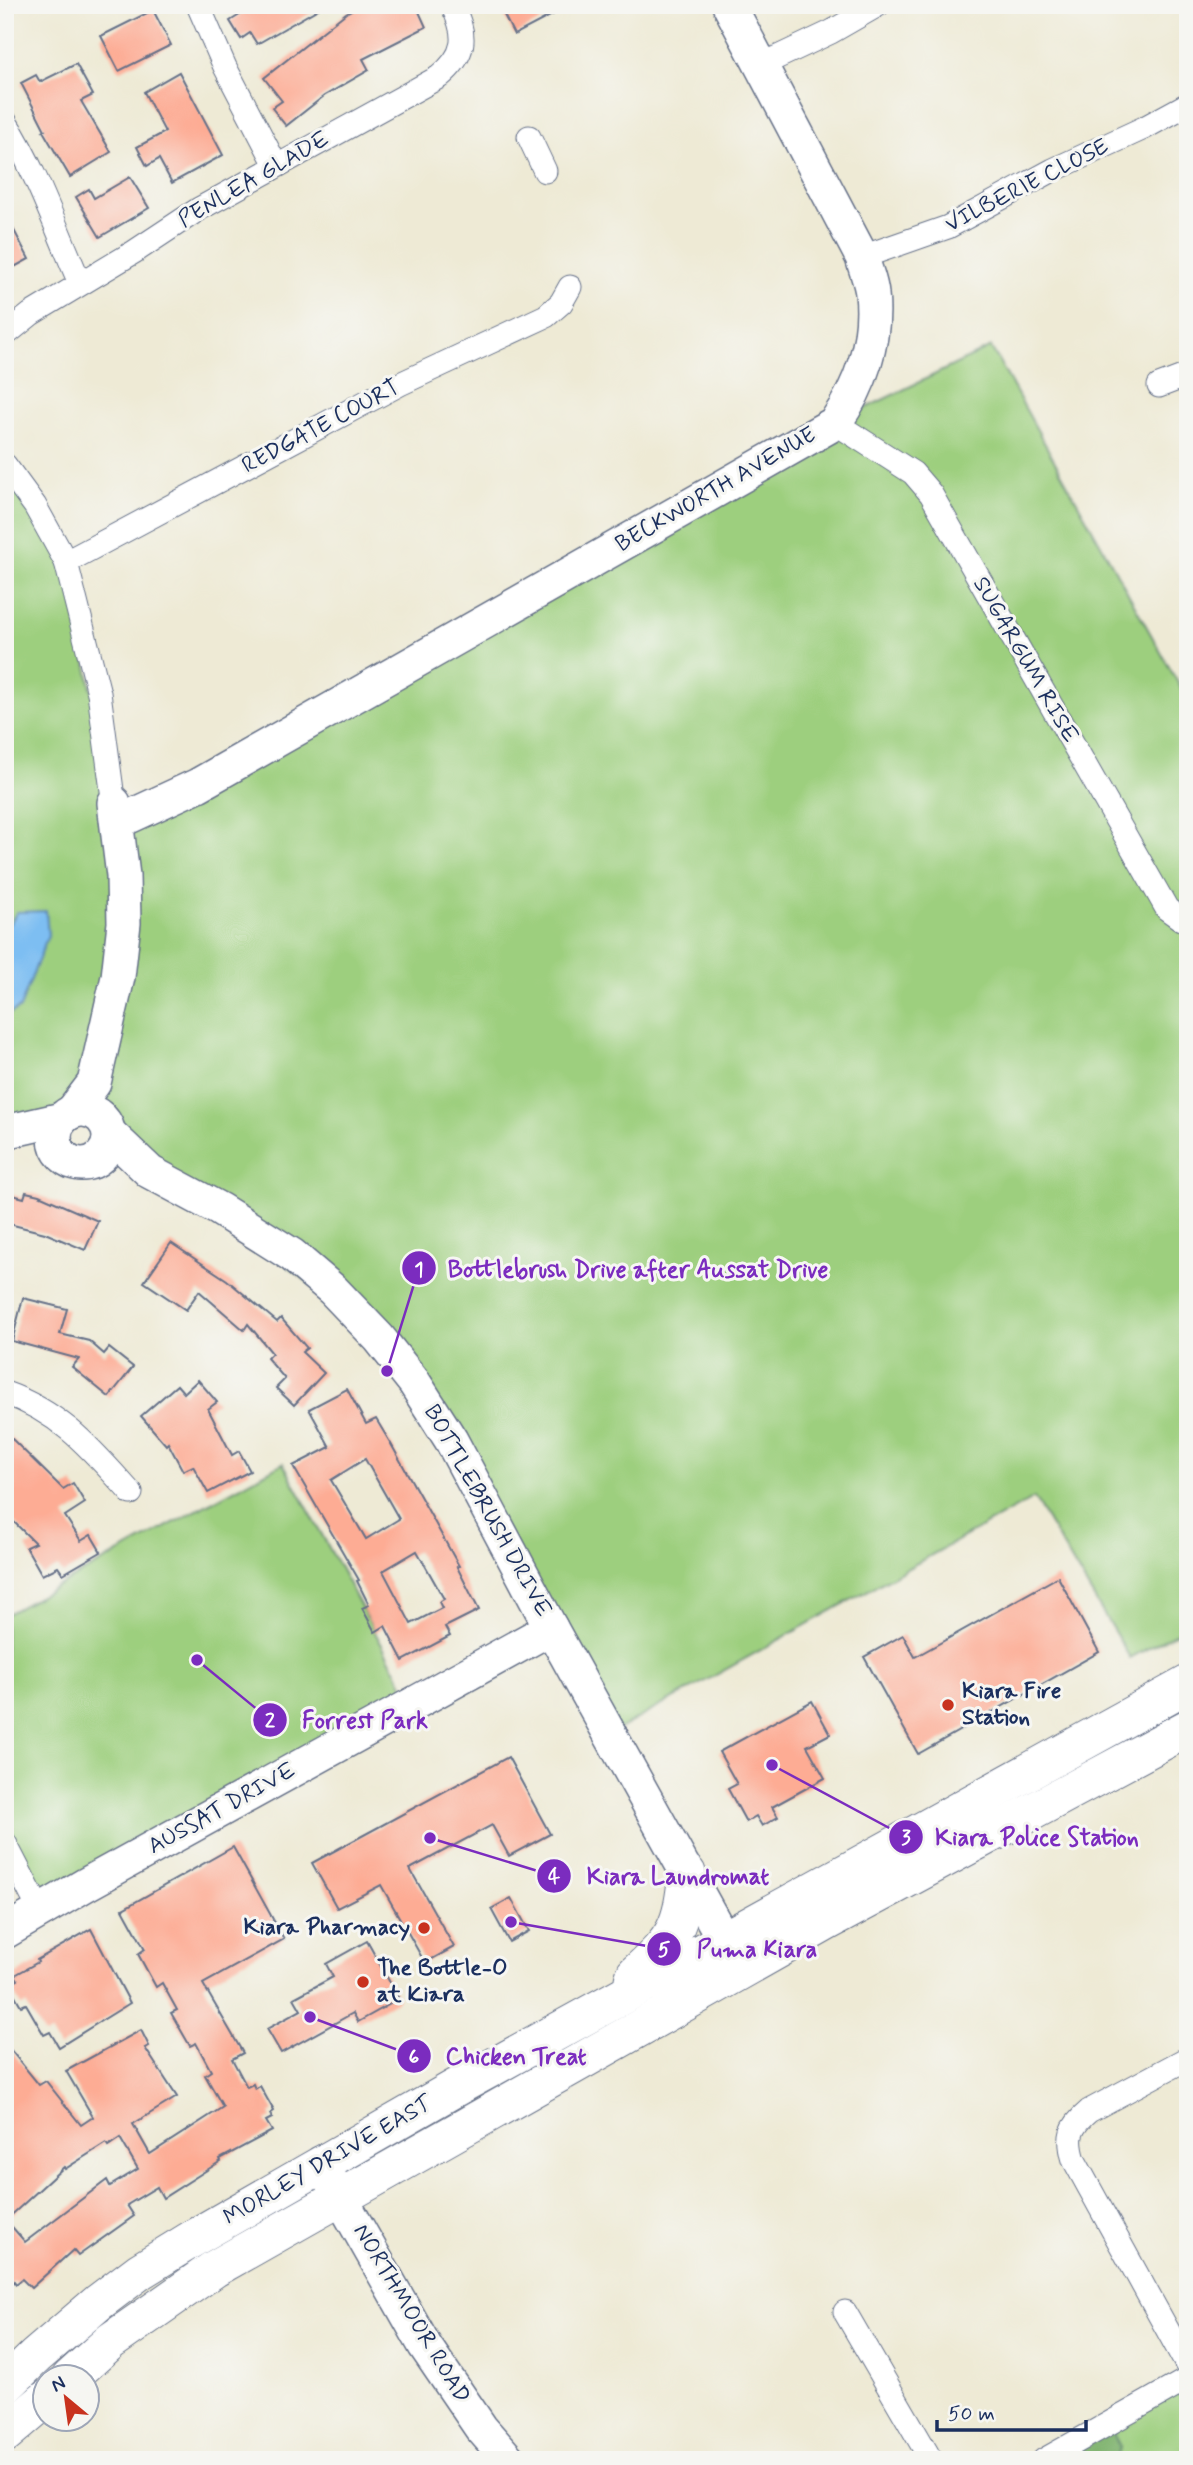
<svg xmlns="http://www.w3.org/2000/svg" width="1193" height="2465" font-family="Mynerve,sans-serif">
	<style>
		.green { fill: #9dcf7e; stroke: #5c7f6e; stroke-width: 2 }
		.forest { fill: #7eb26d; stroke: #4c7066; stroke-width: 2 }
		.water { fill: #7dbef2; stroke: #4c76a8; stroke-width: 2 }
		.building { fill: #fdac94; fill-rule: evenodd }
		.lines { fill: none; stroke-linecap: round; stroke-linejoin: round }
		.street-casing { stroke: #657088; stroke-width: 25 }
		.secondary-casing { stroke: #657088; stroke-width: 36 }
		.primary-casing { stroke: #657088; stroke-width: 39 }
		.street { stroke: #fff; stroke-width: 23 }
		.secondary { stroke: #fff; stroke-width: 33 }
		.primary { stroke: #fff; stroke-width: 37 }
		.poi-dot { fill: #c8321e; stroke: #f6f6f2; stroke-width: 2.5 }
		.labels { text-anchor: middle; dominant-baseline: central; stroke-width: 6; stroke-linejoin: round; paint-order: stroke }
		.street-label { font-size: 23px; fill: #1b2f5e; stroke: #f6f6f2 }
		.poi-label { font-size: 23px; font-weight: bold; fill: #1b2f5e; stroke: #f6f6f2; text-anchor: start }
		.leader { fill: none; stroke: #7b2cbf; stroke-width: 2.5 }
		.callout-dot { fill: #7b2cbf; stroke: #f6f6f2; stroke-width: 2.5 }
		.mark-label { font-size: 21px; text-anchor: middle; font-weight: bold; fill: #fff }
		.callout-label { font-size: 24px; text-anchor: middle; font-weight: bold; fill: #7b2cbf; stroke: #f6f6f2; stroke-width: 6; stroke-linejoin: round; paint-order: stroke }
	</style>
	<rect width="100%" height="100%" fill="#f6f6f2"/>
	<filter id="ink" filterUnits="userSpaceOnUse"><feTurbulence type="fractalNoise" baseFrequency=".0143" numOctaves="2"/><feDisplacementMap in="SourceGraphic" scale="14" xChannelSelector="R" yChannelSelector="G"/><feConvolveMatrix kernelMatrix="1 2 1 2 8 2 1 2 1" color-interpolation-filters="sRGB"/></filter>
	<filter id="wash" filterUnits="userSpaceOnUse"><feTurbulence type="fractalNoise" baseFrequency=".00686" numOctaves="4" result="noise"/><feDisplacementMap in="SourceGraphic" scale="28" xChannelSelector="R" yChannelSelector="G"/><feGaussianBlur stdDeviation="1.57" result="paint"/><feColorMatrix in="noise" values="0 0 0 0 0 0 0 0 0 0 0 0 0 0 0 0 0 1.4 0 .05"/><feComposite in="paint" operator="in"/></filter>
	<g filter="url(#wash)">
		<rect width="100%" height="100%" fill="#eeead5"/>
		<g class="green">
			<polygon points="991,347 1188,701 1188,1627 1130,1658 1034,1498 610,1734 379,1338 105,1122 101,1117 94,1083 64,1121 5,1132 5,1016 20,1008 10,923 5,924 5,465 66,562 118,822 835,423"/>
			<polygon points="283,1463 414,1704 40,1911 5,1843 5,1615"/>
			<polygon points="1188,2379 1188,2460 1044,2460"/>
		</g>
		<polygon class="forest" points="1108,2424 1120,2447 1117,2460 1046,2460"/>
		<polygon class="water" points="46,911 48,935 20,1008 5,1016 5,924 10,923 17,912"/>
		<g id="blocks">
			<g class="building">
				<polygon points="239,5 325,5 257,44 250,33 241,39 230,21 243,13"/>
				<polygon points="360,5 416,5 426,27 363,59 369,70 324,96 286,126 272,108 282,101 264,78 346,13"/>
				<polygon points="499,5 571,5 514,35"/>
				<polygon points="153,10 171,45 119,71 101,36"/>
				<polygon points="76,64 93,95 81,101 111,152 70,177 43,131 45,130 21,83 36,75 40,82"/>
				<polygon points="179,72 223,155 172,183 159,159 147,166 137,147 165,132 144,92"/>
				<polygon points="130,177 149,208 100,237 76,197 89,189 94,198"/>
				<polygon points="5,213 29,259 5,272"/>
				<polygon points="26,1192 39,1195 98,1221 85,1250 45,1233 5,1223 5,1193 24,1198"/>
				<polygon points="171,1243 227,1280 277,1322 281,1318 307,1348 302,1352 324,1373 294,1405 276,1388 285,1379 267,1358 272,1353 248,1324 244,1330 199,1291 186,1310 144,1282"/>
				<polygon points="23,1298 67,1309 60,1334 89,1341 104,1354 109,1348 133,1367 109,1397 72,1367 79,1359 12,1341"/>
				<polygon points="198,1380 217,1402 208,1409 232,1455 239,1451 250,1471 208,1493 193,1466 183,1471 168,1443 166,1445 141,1416 177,1385 184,1393"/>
				<path d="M347,1389L366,1424L376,1419L391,1444L459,1566L457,1567L479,1610L445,1627L450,1636L403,1661L385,1626L375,1632L362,1608L369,1605L357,1581L359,1580L293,1466L330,1447L309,1409ZM365,1459L399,1519L366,1539L331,1480ZM417,1551L444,1599L439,1602L442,1608L411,1624L383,1571Z"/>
				<polygon points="5,1432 63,1489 73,1483 85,1503 65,1516 81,1541 91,1535 101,1552 63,1574 58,1567 42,1575 26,1547 35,1543 5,1513"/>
				<polygon points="1058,1577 1099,1652 918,1754 864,1657 903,1635 915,1657"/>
				<polygon points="812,1701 830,1734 807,1746 825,1778 772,1807 778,1817 762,1826 756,1816 746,1822 728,1789 737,1784 719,1752"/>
				<polygon points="508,1757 550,1834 509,1856 492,1825 410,1869 454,1947 425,1963 381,1885 337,1908 312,1863"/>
				<path d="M233,1847L284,1939L203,1984L243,2053L232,2059L247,2087L253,2084L255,2089L260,2086L274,2111L270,2114L272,2118L266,2121L272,2131L220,2159L221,2161L163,2198L157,2187L127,2205L134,2216L78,2256L73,2250L31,2288L22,2279L16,2284L14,2281L5,2289V2043L39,2085L46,2081L81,2125L93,2117L66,2071L141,2030L149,2046L145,2048L177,2097L133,2124L150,2154L223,2107L205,2075L211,2071L196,2043L190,2046L171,2013L177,2010L162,1983L156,1987L138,1954L145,1949L123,1909ZM120,2138L138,2169L110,2186L107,2180L25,2242L6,2220L64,2167L65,2169L106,2143L108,2146Z"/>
				<polygon points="511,1898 529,1931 509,1942 491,1909"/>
				<polygon points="91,1929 130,2003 59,2047 50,2032 44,2035 26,2004 21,2006 9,1985 18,1980 15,1975 38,1962 37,1960"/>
				<polygon points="367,1941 399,1999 358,2022 353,2013 281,2053 267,2029 301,2010 294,1998 333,1977 326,1964"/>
			</g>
		</g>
	</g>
	<g filter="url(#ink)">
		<use href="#blocks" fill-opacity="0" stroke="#657088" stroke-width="2"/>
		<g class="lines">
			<defs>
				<g id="street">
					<polyline points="198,5 225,67 276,165"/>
					<polyline points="761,65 831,32 878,5"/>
					<path d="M5,121C37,172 56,229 80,283"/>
					<polyline points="529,137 545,171"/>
					<polyline points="862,257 948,227 1053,170 1144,128 1188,104"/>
					<path d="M5,335L31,314L134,252L199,209L439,77C466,55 468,36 452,5"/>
					<polyline points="1159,386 1188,375"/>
					<polyline points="835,423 913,473 931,494 1167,909 1181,919 1188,920"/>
					<polyline points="5,465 35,506 66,562 99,693 113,798"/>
					<polyline points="66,562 400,384 546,316 561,303 570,287"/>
					<path d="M5,1393C62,1413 92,1450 131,1493"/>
					<polyline points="5,1843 40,1911"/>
					<path d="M1188,2058L1089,2111C1070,2127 1067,2137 1074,2160L1188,2367"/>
					<polyline points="845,2312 931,2460"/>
					<polyline points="1044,2460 1188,2379"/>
				</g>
				<g id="secondary">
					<path d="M118,822L198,785L835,423C861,386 877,340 872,294C871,282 865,269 862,257L729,5"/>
					<circle cx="82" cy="1137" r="27"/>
					<polyline points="72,1112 94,1083 118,977 124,923 123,876 114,803"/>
					<polyline points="5,1132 62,1119"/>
					<polyline points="109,1133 150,1172 219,1209 292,1255 333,1290 379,1338 414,1382 451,1440 551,1628 724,1940 721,1965"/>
					<polyline points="5,1932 85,1885 551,1628"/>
					<polyline points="321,2163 425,2346 481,2428 509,2460"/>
				</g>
				<g id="primary">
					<path d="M633,1980L635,1974C676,1937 681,1928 687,1873"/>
					<polyline points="70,2378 111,2341 214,2269 827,1922 1188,1728"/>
					<polyline points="5,2386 36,2356 99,2302 140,2271 197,2236 455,2088 1188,1684"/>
					<polyline points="5,2434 46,2399"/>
				</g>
			</defs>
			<use href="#street" class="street-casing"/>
			<use href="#secondary" class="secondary-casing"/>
			<use href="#primary" class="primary-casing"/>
			<use href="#street" class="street"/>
			<use href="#secondary" class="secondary"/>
			<use href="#primary" class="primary"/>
		</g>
	</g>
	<g class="poi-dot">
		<circle cx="948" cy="1705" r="7"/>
		<circle cx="424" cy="1928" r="7"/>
		<circle cx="363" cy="1982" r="7"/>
	</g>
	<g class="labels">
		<g class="street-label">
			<text transform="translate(254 180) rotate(-30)">PENLEA GLADE</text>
			<text transform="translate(1027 186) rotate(-27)">VILBERIE CLOSE</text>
			<text transform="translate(321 427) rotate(-28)">REDGATE COURT</text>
			<text transform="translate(716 490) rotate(-30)">BECKWORTH AVENUE</text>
			<text transform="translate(1025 660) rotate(60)">SUGARGUM RISE</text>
			<text transform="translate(487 1511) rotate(61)">BOTTLEBRUSH DRIVE</text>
			<text transform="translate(222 1809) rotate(-29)">AUSSAT DRIVE</text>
			<text transform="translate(328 2161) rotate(-30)">MORLEY DRIVE EAST</text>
			<text transform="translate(411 2314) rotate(59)">NORTHMOOR ROAD</text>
		</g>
		<g class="poi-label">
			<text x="962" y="1692">Kiara Fire<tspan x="962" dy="26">Station</tspan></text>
			<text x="410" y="1928" text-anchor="end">Kiara Pharmacy</text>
			<text x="377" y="1969">The Bottle-O<tspan x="377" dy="26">at Kiara</tspan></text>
		</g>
	</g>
	<path class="leader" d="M387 1371L419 1268M197 1660L270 1720M772 1765L906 1837M430 1838L554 1876M511 1922L664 1949M310 2017L414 2056"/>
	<g class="callout-dot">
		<circle cx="387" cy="1371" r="7"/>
		<circle cx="197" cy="1660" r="7"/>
		<circle cx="772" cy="1765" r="7"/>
		<circle cx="430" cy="1838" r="7"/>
		<circle cx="511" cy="1922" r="7"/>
		<circle cx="310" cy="2017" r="7"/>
		<circle cx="419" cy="1268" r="18"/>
		<circle cx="270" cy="1720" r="18"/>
		<circle cx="906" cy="1837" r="18"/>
		<circle cx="554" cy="1876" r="18"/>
		<circle cx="664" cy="1949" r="18"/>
		<circle cx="414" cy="2056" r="18"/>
	</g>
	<g class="mark-label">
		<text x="419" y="1276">1</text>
		<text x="270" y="1727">2</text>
		<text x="906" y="1844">3</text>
		<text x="554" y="1883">4</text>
		<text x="664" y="1956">5</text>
		<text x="414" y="2063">6</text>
	</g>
	<g class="callout-label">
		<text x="638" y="1277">Bottlebrush Drive after Aussat Drive</text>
		<text x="365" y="1728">Forrest Park</text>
		<text x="1037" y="1845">Kiara Police Station</text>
		<text x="678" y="1884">Kiara Laundromat</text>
		<text x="757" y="1957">Puma Kiara</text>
		<text x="516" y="2064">Chicken Treat</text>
	</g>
	<rect width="1193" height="2465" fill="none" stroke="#f6f6f2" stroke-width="28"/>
	<g transform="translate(66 2398) rotate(331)"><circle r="33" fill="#f6f6f2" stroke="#9ea6b7" stroke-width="2"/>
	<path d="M0-5L12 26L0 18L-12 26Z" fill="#c8321e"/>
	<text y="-10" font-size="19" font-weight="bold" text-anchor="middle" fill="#1b2f5e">N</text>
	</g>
	<path d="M937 2420v10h149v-10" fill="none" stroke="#1b2f5e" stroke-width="3.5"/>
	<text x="948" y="2420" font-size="21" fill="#1b2f5e" stroke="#f6f6f2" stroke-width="5" paint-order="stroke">50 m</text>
</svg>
